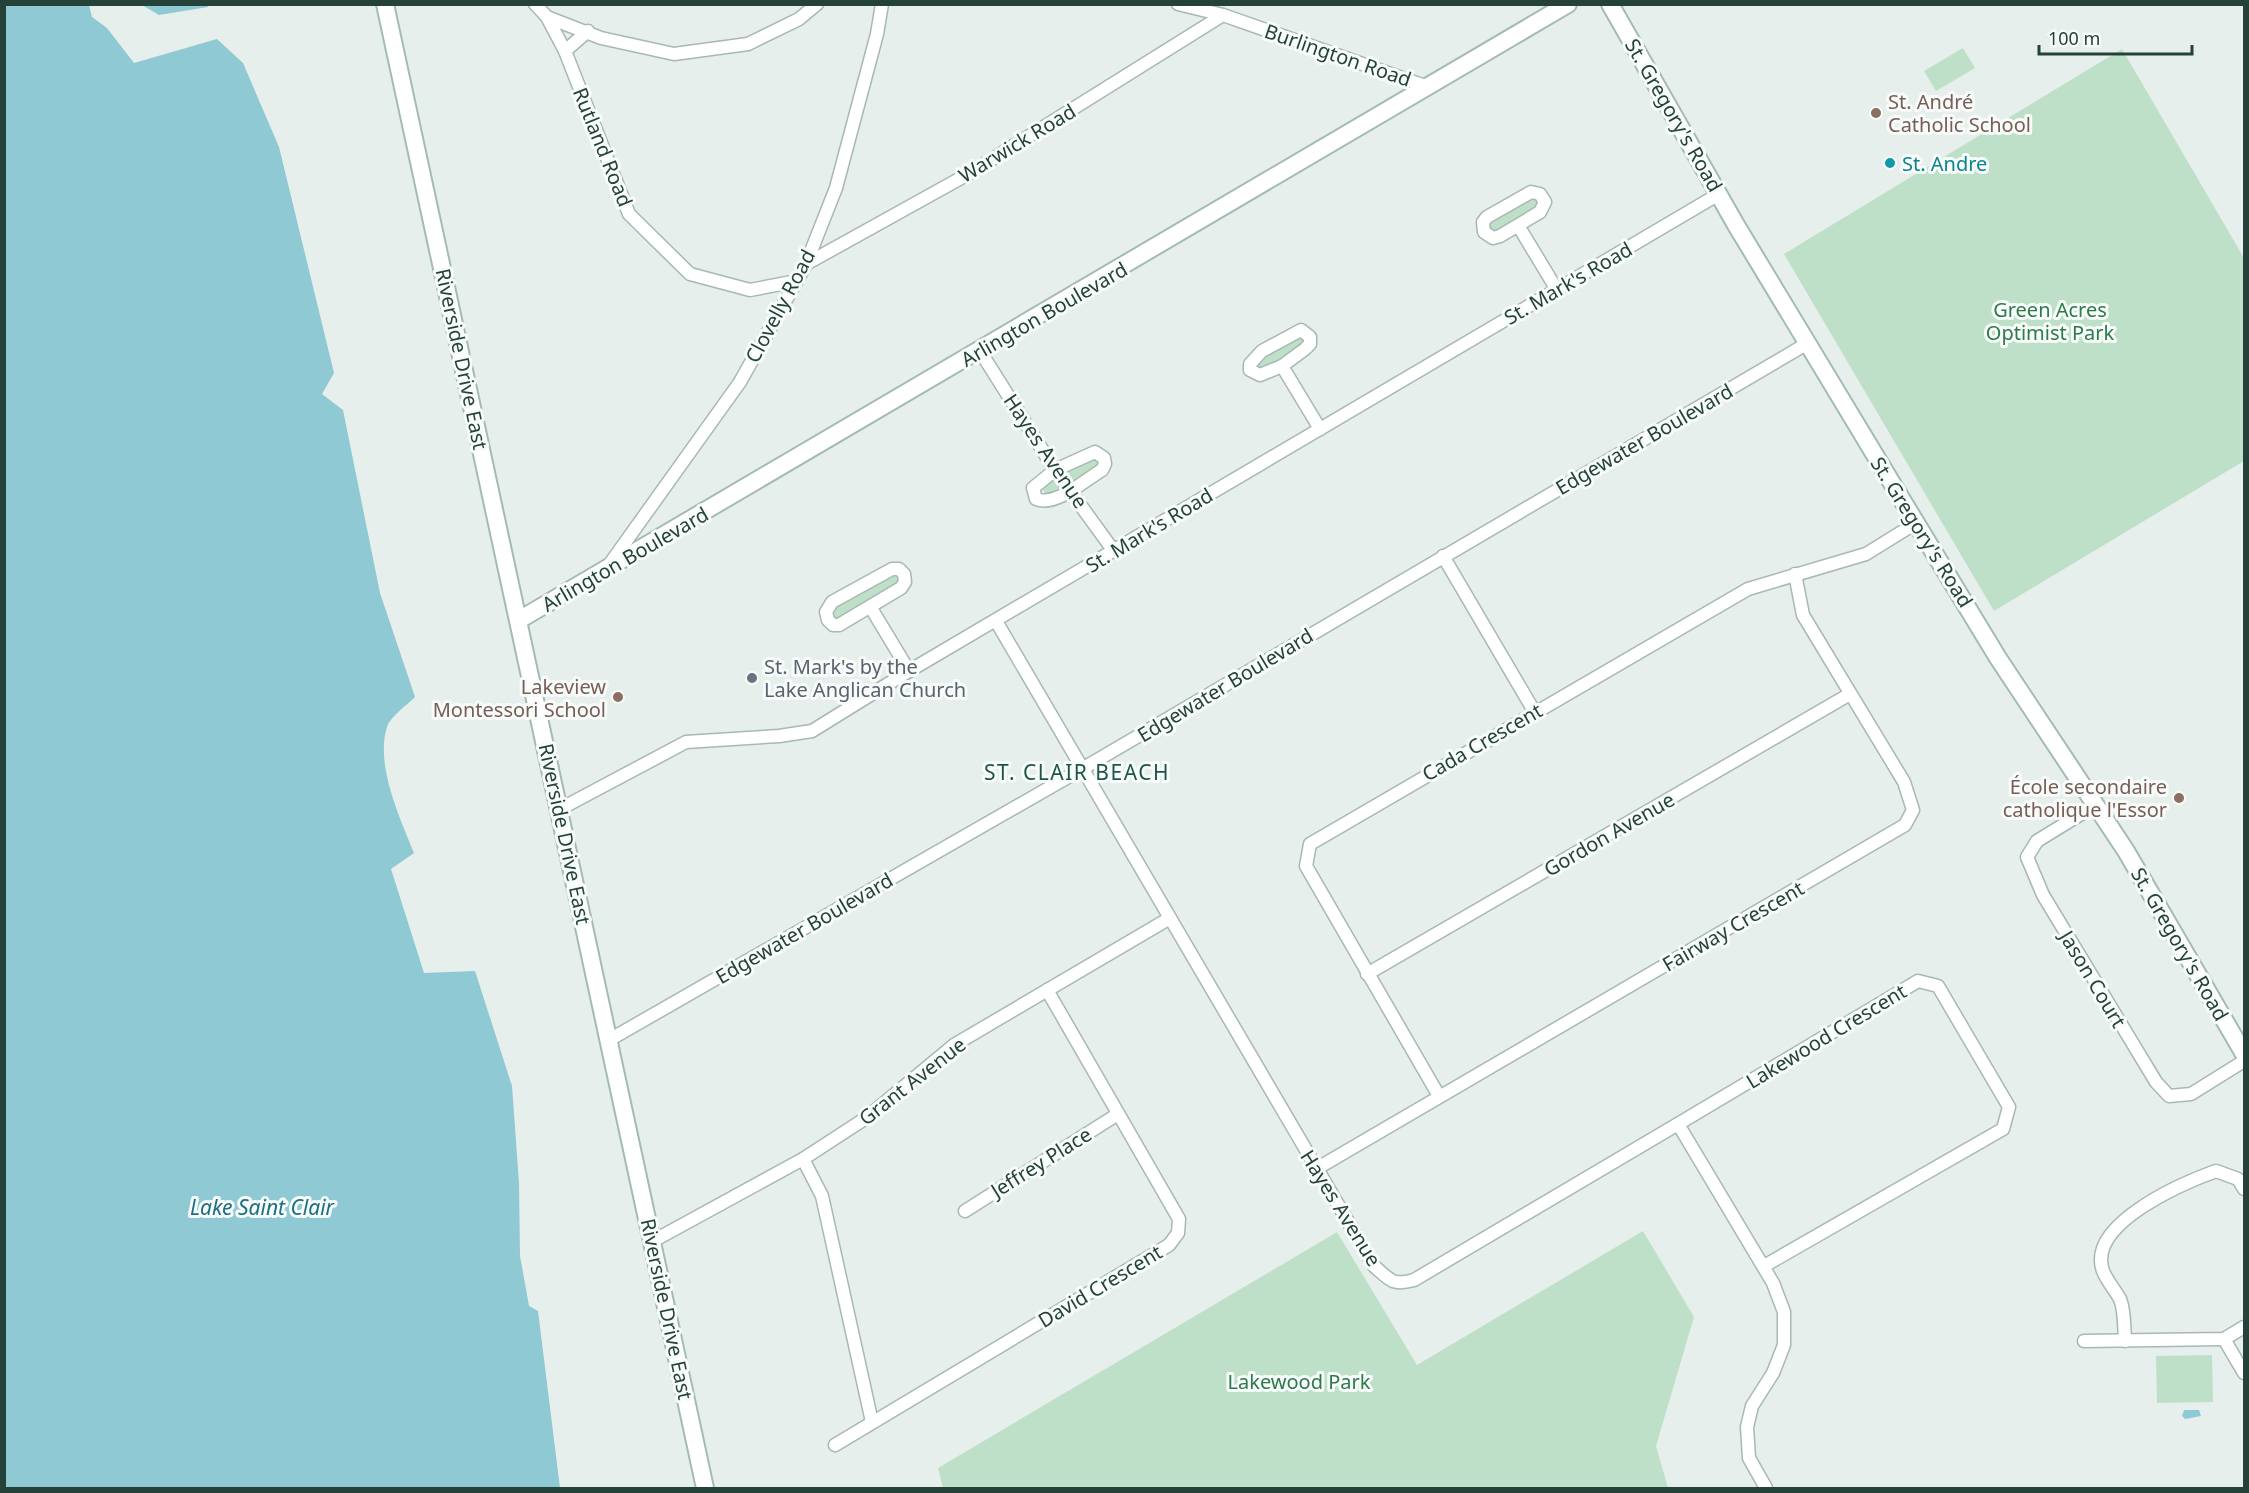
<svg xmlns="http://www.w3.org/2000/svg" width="2249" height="1493" font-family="'Noto Sans',sans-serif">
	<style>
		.green { fill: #bfe0c8 }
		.water { fill: #8ec9d4 }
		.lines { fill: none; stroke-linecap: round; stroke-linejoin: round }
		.street-casing { stroke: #a8b8b2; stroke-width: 15 }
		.secondary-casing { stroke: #a4bbb3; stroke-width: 20 }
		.street { stroke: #fff; stroke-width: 12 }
		.secondary { stroke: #fff; stroke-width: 16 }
		.education-dot { fill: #8d6e63; stroke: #f7fbf9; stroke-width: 2 }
		.culture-dot { fill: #0f9aa8; stroke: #f7fbf9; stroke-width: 2 }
		.worship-dot { fill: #6b7280; stroke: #f7fbf9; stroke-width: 2 }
		.labels { text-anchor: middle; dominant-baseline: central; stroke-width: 6; stroke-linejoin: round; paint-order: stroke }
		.street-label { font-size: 20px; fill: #24423a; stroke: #f7fbf9 }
		.education-label { font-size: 20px; fill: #785e54; stroke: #f7fbf9; text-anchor: end }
		.culture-label { font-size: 20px; fill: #0d838f; stroke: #f7fbf9; text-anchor: start }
		.park-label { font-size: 20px; fill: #2d7a4b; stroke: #f7fbf9 }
		.worship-label { font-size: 20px; fill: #5b616d; stroke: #f7fbf9; text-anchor: start }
		.neighbourhood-label { font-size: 21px; letter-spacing: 1.5px; fill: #1f5548; stroke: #f7fbf9 }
		.water-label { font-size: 21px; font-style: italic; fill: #1c6f80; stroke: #f7fbf9 }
	</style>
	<rect width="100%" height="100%" fill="#e6efeb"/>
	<g class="green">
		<polygon points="1963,48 1975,68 1936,91 1924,71"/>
		<polygon points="2122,49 2244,258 2244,461 1994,611 1784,254"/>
		<polygon points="1533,197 1538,200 1539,208 1495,233 1488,229 1488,223"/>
		<polygon points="1296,335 1305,339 1303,346 1266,370 1258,368 1257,361"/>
		<polygon points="1098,458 1100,466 1072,482 1067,469 1083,460"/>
		<circle cx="1051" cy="486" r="9"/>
		<polygon points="888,574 898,574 901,581 837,620 834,618 832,608"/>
		<polygon points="1643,1231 1694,1317 1656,1446 1668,1488 943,1488 938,1468 1337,1232 1417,1365"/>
		<polygon points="2212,1355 2213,1402 2157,1403 2156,1356"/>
	</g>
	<g class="water">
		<path d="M5,4L89,5L92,17L107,28L134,63L217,39L243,63L279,147L334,373L322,394L343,410L380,593L415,697C407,705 390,717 387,727C375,765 400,818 414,853L391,869L424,973L475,971L512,1086L519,1183L520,1256L529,1306L538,1311L560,1488H5Z"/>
		<polygon points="207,4 208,7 159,15 142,5"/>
		<polygon points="2184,1410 2199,1410 2201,1416 2185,1419 2182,1416"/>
	</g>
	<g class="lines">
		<defs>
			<g id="street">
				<polyline points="535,4 547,17 565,51 629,214 690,274 750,290 797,281"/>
				<polyline points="1178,4 1223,15 1428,87"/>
				<polyline points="547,17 601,38 674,54 748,44 799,19 817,4"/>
				<polyline points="565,51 588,31"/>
				<polygon points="1531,192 1540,194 1545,202 1540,212 1500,236 1493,238 1484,232 1483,222 1487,217"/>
				<polyline points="1519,227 1557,290"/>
				<polyline points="806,264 970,173 1223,15"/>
				<polygon points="1301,330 1310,337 1310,344 1305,349 1282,366 1260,375 1250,370 1250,364 1262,351"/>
				<polyline points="980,351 1055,470 1113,550"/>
				<polyline points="1282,366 1320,429"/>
				<path d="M1095,452L1104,458L1105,464L1102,470C1085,480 1056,507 1036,499L1033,488L1055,470Z"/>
				<polyline points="1443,556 1534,711"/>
				<polyline points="609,565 740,382 806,264 836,188 877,34 882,4"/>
				<polygon points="892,569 899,569 904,574 905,582 901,588 839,625 833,625 828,620 826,612 832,602"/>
				<polyline points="871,608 909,671"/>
				<path d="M996,621L1374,1266C1390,1280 1392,1286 1414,1280L1678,1124L1773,1283L1784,1312V1345L1773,1373L1752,1406L1747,1427L1749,1458L1766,1488"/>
				<polyline points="2094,806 2037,841 2027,857 2043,895 2156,1082 2169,1096 2191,1094 2244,1061"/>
				<polyline points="560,809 686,742 779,736 812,731 909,671 1719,194"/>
				<polyline points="1367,974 1850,694"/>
				<polyline points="609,1040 1082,769 1808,343"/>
				<polyline points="1439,1096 1306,866 1310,844 1748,589 1866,554 1916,523"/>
				<polyline points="1678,1124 1918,981 1938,986 2009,1107 2003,1129 1764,1266"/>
				<polyline points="803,1159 822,1196 872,1422"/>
				<polyline points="1316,1169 1905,825 1913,810 1904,782 1803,615 1795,574"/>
				<polyline points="965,1211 1118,1114"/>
				<polyline points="653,1241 803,1159 866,1118 954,1045 1170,918"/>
				<polyline points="2224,1339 2244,1373"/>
				<polyline points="2084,1341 2224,1339 2244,1327"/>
				<path d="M2125,1341C2124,1328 2125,1311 2120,1299C2115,1290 2107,1281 2103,1271C2086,1224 2183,1183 2216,1171L2238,1179L2244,1189"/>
				<polyline points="835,1445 1169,1245 1178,1233 1179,1219 1047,990"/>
			</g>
			<g id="secondary">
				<polyline points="385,4 705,1488"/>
				<polyline points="1610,4 1736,225 1916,523 1998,658 2126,851 2244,1054"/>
				<polyline points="519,620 1568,4"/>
			</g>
		</defs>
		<use href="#street" class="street-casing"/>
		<use href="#secondary" class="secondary-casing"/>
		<use href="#street" class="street"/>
		<use href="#secondary" class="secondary"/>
	</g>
	<g class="education-dot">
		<circle cx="1876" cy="113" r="6"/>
		<circle cx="618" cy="697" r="6"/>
		<circle cx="2179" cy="798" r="6"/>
	</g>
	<circle class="culture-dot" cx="1890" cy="163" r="6"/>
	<circle class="worship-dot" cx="752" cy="678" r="6"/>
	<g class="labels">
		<g class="street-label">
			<text transform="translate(1338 55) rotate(19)">Burlington Road</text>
			<text transform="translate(1674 115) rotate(60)">St. Gregory's Road</text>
			<text transform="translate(1017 143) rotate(-31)">Warwick Road</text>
			<text transform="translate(603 147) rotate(68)">Rutland Road</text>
			<text transform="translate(1568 283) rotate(-30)">St. Mark's Road</text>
			<text transform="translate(780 306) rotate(-62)">Clovelly Road</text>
			<text transform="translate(1044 314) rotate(-30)">Arlington Boulevard</text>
			<text transform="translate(462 359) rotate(78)">Riverside Drive East</text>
			<text transform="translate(1644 439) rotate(-30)">Edgewater Boulevard</text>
			<text transform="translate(1046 451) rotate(56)">Hayes Avenue</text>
			<text transform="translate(1149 530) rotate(-31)">St. Mark's Road</text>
			<text transform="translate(1922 532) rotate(58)">St. Gregory's Road</text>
			<text transform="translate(625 559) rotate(-30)">Arlington Boulevard</text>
			<text transform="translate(1225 685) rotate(-31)">Edgewater Boulevard</text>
			<text transform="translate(1482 742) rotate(-30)">Cada Crescent</text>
			<text transform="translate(565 834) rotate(78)">Riverside Drive East</text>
			<text transform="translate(1609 834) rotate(-30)">Gordon Avenue</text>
			<text transform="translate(1733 926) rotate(-30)">Fairway Crescent</text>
			<text transform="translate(804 928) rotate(-30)">Edgewater Boulevard</text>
			<text transform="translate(2180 944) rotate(60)">St. Gregory's Road</text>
			<text transform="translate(2093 979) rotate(59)">Jason Court</text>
			<text transform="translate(1826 1036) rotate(-31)">Lakewood Crescent</text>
			<text transform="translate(912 1081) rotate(-38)">Grant Avenue</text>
			<text transform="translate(1041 1162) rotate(-32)">Jeffrey Place</text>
			<text transform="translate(1341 1208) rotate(58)">Hayes Avenue</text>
			<text transform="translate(1100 1286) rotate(-31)">David Crescent</text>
			<text transform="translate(667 1309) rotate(78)">Riverside Drive East</text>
		</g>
		<g class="education-label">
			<text x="1888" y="101" text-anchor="start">St. André<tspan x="1888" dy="23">Catholic School</tspan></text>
			<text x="606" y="686">Lakeview<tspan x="606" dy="23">Montessori School</tspan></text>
			<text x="2167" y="786">École secondaire<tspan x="2167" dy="23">catholique l'Essor</tspan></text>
		</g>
		<g class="culture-label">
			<text x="1902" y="163">St. Andre</text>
		</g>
		<g class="park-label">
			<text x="2050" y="309">Green Acres<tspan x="2050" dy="23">Optimist Park</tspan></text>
			<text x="1299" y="1381">Lakewood Park</text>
		</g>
		<g class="worship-label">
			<text x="764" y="666">St. Mark's by the<tspan x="764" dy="23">Lake Anglican Church</tspan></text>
		</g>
		<g class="neighbourhood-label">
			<text x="1077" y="772">ST. CLAIR BEACH</text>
		</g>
		<g class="water-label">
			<text x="262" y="1207">Lake Saint Clair</text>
		</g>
	</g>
	<rect width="2249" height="1493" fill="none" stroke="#24423a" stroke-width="12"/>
	<path d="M2039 45v9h153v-9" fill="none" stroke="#24423a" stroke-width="3"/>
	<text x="2048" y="45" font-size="18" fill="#24423a" stroke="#f7fbf9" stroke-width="4.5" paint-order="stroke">100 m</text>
</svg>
